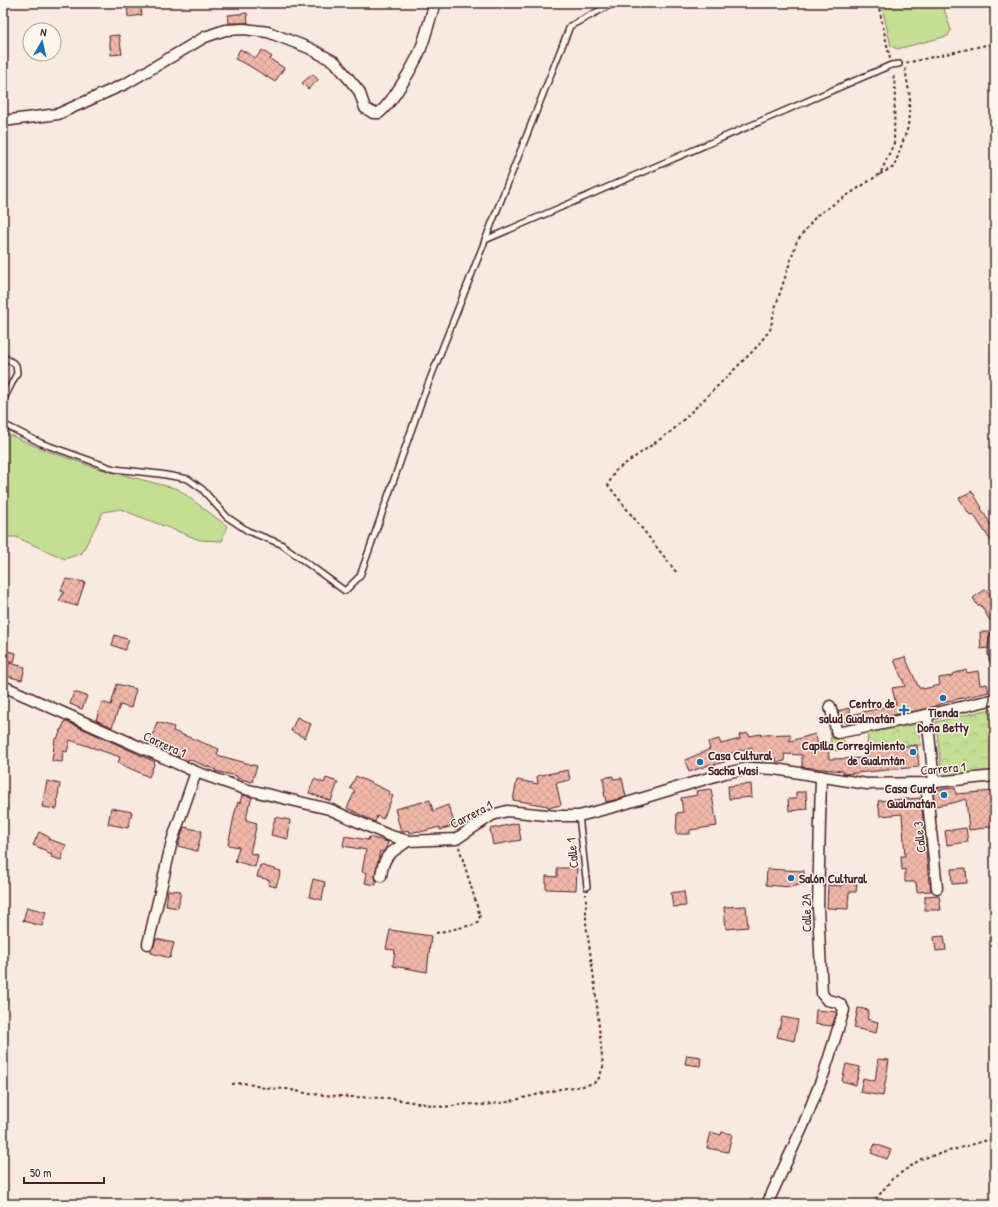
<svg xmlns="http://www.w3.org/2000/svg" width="998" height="1207" font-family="'Patrick Hand',sans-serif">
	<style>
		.green { fill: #c4de94; stroke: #877e60 }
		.park { fill: url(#park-crowns); stroke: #877e60 }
		.building { fill: url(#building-cross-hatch); stroke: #4a1f2b }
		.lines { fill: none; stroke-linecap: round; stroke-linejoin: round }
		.service-casing { stroke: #4a1f2b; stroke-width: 8 }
		.minor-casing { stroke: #4a1f2b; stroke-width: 13 }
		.path { stroke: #4a1f2b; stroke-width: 2; stroke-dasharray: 3 3; stroke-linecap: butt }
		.service { stroke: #fbf7ec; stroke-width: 5 }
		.minor { stroke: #fbf7ec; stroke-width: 10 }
		.poi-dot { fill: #1f6fb2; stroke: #fbf7ec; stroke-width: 1.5 }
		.labels { text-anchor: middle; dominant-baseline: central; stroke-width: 3; stroke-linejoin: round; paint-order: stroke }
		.poi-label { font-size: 13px; font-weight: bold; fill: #4a1f2b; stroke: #fbf7ec; text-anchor: end }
		.street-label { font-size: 13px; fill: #4a1f2b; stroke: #fbf7ec }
	</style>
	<defs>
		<pattern id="park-crowns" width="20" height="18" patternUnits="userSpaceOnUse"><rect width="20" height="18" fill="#c4de94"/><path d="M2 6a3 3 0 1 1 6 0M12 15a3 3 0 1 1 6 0" fill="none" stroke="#aabe80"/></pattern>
		<pattern id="building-cross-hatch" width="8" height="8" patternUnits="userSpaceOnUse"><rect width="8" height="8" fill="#f1b7a9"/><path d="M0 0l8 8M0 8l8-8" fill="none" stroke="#d09d92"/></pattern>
	</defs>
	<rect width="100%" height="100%" fill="#f9eadf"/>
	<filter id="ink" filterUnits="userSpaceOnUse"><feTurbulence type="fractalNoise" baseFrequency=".025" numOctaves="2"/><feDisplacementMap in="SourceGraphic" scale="8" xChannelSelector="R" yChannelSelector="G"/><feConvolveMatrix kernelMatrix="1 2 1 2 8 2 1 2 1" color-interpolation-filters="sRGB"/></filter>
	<g filter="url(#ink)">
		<g class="green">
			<polygon points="881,3 942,3 951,30 948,36 897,49 891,46"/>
			<polygon points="3,432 42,449 96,468 178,489 227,526 222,541 200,540 120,509 103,512 82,553 65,559 16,537 3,537"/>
			<polygon points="842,737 847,749 833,751 830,738"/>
		</g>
		<g class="park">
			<polygon points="991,709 995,732 995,772 942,777 936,722"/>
			<polygon points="919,724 921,745 880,749 879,744 867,745 868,733"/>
		</g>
		<g class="building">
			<polygon points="127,3 140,3 142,15 128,17"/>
			<polygon points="247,13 248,23 229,23 228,15"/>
			<polygon points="119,35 122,54 111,55 109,36"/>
			<polygon points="240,49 256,58 262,50 272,57 270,59 284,68 275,82 248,65 235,59"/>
			<polygon points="313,74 318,80 308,89 302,83"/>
			<polygon points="972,491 982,508 981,509 991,525 995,522 995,547 973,514 970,515 959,498"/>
			<polygon points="66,579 85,582 77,606 59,601 64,592 61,590"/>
			<polygon points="986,589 990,595 991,622 980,604 978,606 973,598"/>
			<polygon points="980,632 991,632 989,638 988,648 981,649"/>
			<polygon points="115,635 129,640 125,650 112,645"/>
			<polygon points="3,650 16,653 14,663 3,660"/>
			<polygon points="905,657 919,688 923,688 923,689 940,685 939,678 952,676 952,674 966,670 967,673 978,671 980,685 987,684 989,692 949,701 926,709 847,724 846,721 841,723 838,711 849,708 851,715 896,704 892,688 905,686 894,660"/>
			<polygon points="9,663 25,667 22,680 6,676"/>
			<polygon points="117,684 136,689 131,708 120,705 112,727 96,720 102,702 111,705"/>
			<polygon points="74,692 87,696 82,709 70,704"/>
			<polygon points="297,717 311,724 305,738 291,731"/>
			<polygon points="65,721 110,741 155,762 149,777 118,763 120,757 70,740 67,752 63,751 62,762 52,761 55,739 57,739"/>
			<polygon points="157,722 174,727 173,731 219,749 217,755 257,766 252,782 237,778 237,776 215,771 216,770 188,759 188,761 174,755 176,753 150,744"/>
			<polygon points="748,733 749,736 761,734 761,735 790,734 790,741 815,734 818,744 828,743 829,759 865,758 864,750 917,745 919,767 845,774 843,774 843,771 802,767 802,755 784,754 785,761 777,762 776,758 755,762 752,747 725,755 725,762 713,765 712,764 689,772 685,760 710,749 708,742 719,739 721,744 740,739 739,735"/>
			<polygon points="568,770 570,780 556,783 561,805 548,808 548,806 513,800 517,780 538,784 537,776"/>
			<polygon points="356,776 390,792 389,794 393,796 383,819 377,816 375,822 347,808 355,791 350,788"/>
			<polygon points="613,776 613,779 622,778 626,797 606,802 604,792 605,792 603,778"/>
			<polygon points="326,778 338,782 331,801 309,793 314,779 324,783"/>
			<polygon points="47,781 60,784 57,801 58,801 57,809 42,807"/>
			<polygon points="751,784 752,797 729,799 728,786"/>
			<polygon points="955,788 956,794 995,791 995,826 985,827 985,828 969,830 966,799 953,803 935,806 933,790"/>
			<polygon points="711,789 717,826 690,830 690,834 676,834 677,813 683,812 681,798 697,795 696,791"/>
			<polygon points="796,792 806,792 807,809 789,811 788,799 796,799"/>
			<polygon points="242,795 252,797 250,804 249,804 246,820 257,823 250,853 258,855 255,867 235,861 239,847 228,845 235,812 238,802 240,803"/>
			<polygon points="921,798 929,883 930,883 931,891 917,892 916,882 905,882 905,869 902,870 901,856 905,856 902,814 880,816 878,801"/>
			<polygon points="430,800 433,811 448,805 455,825 440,830 440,827 420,832 419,831 409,833 408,830 401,832 395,809"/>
			<polygon points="111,808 132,812 128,828 108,824"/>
			<polygon points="275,817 290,820 288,839 271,835"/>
			<polygon points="518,823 521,840 493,845 490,829"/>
			<polygon points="184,827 202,831 197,851 178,846"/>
			<polygon points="966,828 968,842 947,845 945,831"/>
			<polygon points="39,832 49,837 48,839 66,845 61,860 51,857 52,855 47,853 47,851 33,845"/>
			<polygon points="345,836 368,840 369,837 388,842 386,848 383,852 380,851 375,875 376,881 376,885 365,883 367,873 362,872 366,850 343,846"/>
			<polygon points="260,865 281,871 276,887 268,885 270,880 257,877"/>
			<polygon points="557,868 577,868 576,890 546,889 546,876 557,877"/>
			<polygon points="966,868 967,883 952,884 951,869"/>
			<polygon points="767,869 804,871 804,884 790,887 766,885"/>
			<polygon points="313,879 325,882 322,900 309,897"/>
			<polygon points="844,883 857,884 856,892 849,892 848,909 827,908 828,885 843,886"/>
			<polygon points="168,890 181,891 178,908 166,906"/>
			<polygon points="684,891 686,906 673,907 671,893"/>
			<polygon points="939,895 941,910 925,910 925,896"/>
			<polygon points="746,906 748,927 726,929 724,907"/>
			<polygon points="27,907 46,912 42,926 23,921"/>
			<polygon points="390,930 431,936 427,972 393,966 395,950 386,949"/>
			<polygon points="944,936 946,950 936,951 934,937"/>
			<polygon points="156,939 174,943 170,958 151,953 151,950 154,946"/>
			<polygon points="858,1008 869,1010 867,1019 878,1022 876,1033 854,1028"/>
			<polygon points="816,1010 837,1012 832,1026 815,1024"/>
			<polygon points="782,1017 798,1020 794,1041 777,1037"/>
			<polygon points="687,1055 701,1057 700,1066 685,1064"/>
			<polygon points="878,1059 889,1060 883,1096 860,1092 863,1078 875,1081"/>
			<polygon points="846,1064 860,1067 856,1085 842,1081"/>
			<polygon points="711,1132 721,1135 722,1132 732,1134 728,1152 707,1148"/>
			<polygon points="875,1144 891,1150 887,1159 871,1153"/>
		</g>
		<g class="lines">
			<defs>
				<g id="service">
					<polyline points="485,240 891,65 899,64"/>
					<polyline points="3,356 16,365 17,373 3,401"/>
					<polyline points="3,424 41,443 114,469 160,474 188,479 202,489 227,517 248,531 281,544 345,591 360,576 423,397 570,26 614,3"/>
					<polyline points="579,816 587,887"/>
				</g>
				<g id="minor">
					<path d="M3,121L58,114L127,83L205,37L225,30L244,29L268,32L309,48L335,62L359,91L365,108L373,113H379C392,103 413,67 420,51C426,35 430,19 435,3"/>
					<polyline points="995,638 994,653 995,659"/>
					<polyline points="3,686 196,772 245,789 329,809 388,835 408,841 456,839 492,815 507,811 556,816 579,816 617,806 725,773 750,768 775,769 867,784 926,783 995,776"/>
					<polyline points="830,706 837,733 927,715 995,699"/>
					<polyline points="927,715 934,782"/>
					<polyline points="926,783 937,888"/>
					<path d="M381,876C384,853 391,853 408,841"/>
					<polyline points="148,944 172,841 196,772"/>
					<path d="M767,1204L803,1126L824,1073L844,1010C840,1001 836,1002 827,1000L822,994L818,908L821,776"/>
				</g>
			</defs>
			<use href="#service" class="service-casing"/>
			<use href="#minor" class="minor-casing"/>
			<g class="path">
				<polyline points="878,3 890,59"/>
				<polyline points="906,63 995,43"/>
				<polyline points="880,174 894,167 908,127 910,98 905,68"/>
				<polyline points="676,572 608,485 615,471 673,430 754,350 770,330 775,308 797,241 817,215 880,174 894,143 895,86 893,73"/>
				<polyline points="436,933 477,924 480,916 459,847"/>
				<polyline points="232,1084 244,1083 265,1088 287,1089 310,1094 352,1097 388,1098 443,1107 467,1104 484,1105 507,1102 560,1089 583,1086 594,1083 599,1078 603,1067 595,986 586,923 586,894"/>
				<polyline points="872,1204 892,1179 921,1159 995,1138"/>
			</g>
			<use href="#service" class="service"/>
			<use href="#minor" class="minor"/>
		</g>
	</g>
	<g class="poi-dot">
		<circle cx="943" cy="698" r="4"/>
		<path d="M902 704h4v4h4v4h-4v4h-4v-4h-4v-4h4z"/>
		<circle cx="913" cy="752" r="4"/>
		<circle cx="700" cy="762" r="4"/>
		<circle cx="944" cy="795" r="4"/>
		<circle cx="791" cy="878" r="4"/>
	</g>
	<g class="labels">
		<g class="poi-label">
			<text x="895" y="703">Centro de<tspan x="895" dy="15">salud Gualmatán</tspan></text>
			<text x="943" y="712" text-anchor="middle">Tienda<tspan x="943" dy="15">Doña Betty</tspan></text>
			<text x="905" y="745">Capilla Corregimiento<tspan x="905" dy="15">de Gualmtán</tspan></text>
			<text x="708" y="755" text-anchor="start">Casa Cultural<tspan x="708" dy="15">Sacha Wasi</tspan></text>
			<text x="936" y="788">Casa Cural<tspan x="936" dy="15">Gualmatán</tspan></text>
			<text x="799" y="878" text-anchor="start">Salón Cultural</text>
		</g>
		<g class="street-label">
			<text transform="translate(165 744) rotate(24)">Carrera 1</text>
			<text transform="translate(943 768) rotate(-5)">Carrera 1</text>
			<text transform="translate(471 814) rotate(-27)">Carrera 1</text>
			<text transform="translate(919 837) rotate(-96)">Calle 3</text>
			<text transform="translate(572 853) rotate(-96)">Calle 1</text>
			<text transform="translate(806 913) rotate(-91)">Calle 2A</text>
		</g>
	</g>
	<rect width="998" height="1207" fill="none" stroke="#fbf7ec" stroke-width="16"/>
	<rect x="8" y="8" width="982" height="1191" fill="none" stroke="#4a1f2b" stroke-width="1.5" filter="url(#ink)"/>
	<g transform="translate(42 42) rotate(9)"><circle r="19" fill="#fbf7ec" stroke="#b4a19f"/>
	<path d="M0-3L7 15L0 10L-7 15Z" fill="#1f6fb2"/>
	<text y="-6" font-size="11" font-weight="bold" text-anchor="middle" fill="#4a1f2b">N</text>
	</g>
	<path d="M24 1177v6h80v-6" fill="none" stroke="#4a1f2b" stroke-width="2"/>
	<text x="30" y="1177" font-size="12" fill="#4a1f2b" stroke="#fbf7ec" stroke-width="3" paint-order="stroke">50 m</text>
</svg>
